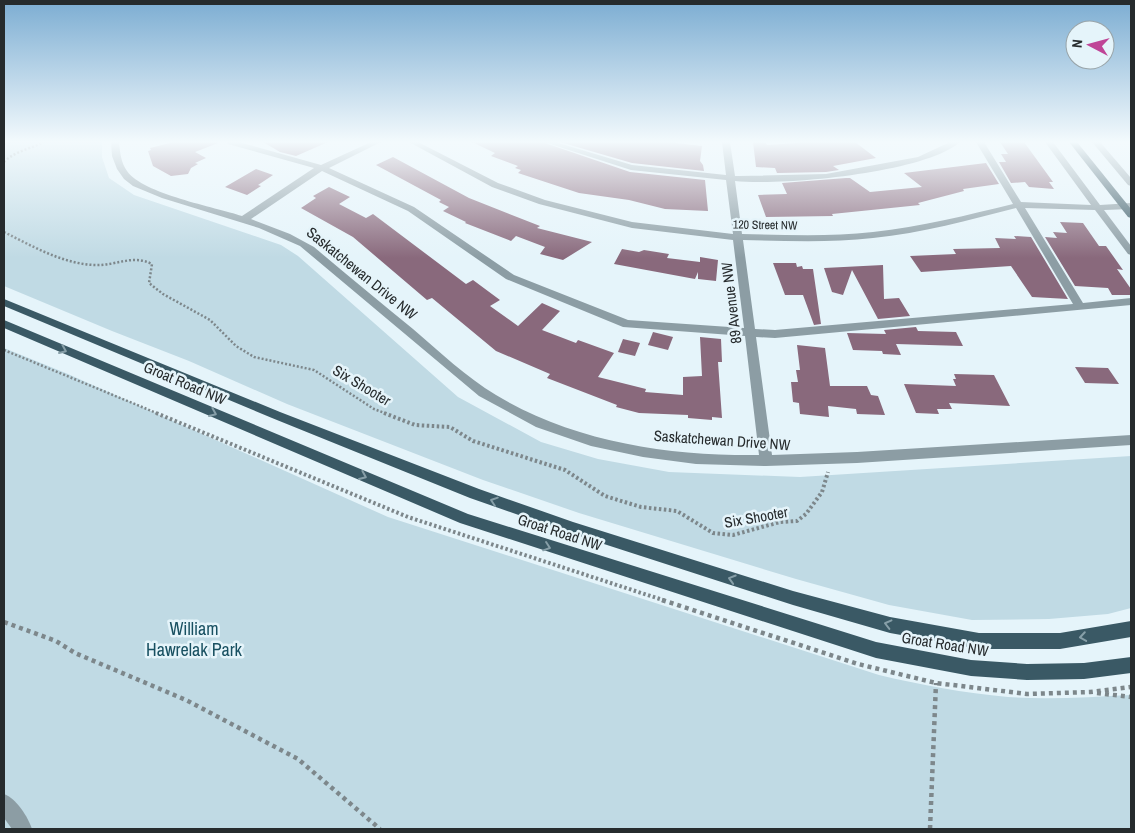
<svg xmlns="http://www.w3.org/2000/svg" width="1135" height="833" font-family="'Archivo Narrow',sans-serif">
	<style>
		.green { fill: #c0dae4 }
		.building { fill: #89697c }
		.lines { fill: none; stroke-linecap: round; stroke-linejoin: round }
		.path-far2 { stroke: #7d878b; stroke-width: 2.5; stroke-dasharray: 2 2; stroke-linecap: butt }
		.path-far1 { stroke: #7d878b; stroke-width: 4; stroke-dasharray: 2.5 2.5; stroke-linecap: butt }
		.path { stroke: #7d878b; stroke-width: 4.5; stroke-dasharray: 4 4; stroke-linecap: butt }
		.minor { fill: #8c9da4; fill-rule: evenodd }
		.major { fill: #3a5965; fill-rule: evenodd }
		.oneway { stroke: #879fa8 }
		.labels { text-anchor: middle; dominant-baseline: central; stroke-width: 5; stroke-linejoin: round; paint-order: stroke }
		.far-street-label { font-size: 12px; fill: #262b2d; stroke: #e5f4fa }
		.street-label { font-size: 15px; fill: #262b2d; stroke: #e5f4fa }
		.near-park-label { font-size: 18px; fill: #185061; stroke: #e5f4fa }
	</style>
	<rect width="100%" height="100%" fill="#e5f4fa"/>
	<g class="green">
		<polygon points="4,142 102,142 102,157 109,178 134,195 281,245 298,256 458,397 541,442 598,459 669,472 800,477 1131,456 1131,608 1108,614 1049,619 972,620 889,605 796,579 579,513 483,480 287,404 189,361 112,331 4,286"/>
		<path d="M4,348L68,374L388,517L879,675C921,685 964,693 1008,697C1049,700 1090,697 1131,695V829H4Z"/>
	</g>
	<g class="building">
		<polygon points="174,142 218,142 218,143 195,152 206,158 195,163 198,164 191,168 188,174 171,176 153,166 148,151 151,150 150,148"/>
		<polygon points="263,142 328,142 296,156 280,152"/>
		<polygon points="472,142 542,142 630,172 705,180 708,211 665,209 629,200 579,193 518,173 521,170 515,168 518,166 491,156 495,153"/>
		<polygon points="560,142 668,142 702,146 700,161 703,165 704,171 632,163"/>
		<polygon points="753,142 766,143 767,145 810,142 855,142 876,158 833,166 839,170 826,172 777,173 775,168 756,167"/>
		<polygon points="1000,142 1024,142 1053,182 1049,182 1054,189 1029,187 1025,182 1011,183 999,162 1006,162 1001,154 1008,154"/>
		<polygon points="393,157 469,198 540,226 537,228 592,242 563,260 540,254 545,247 516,236 511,241 465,223 466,222 443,211 449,207 439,202 441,200 376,165"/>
		<polygon points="986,163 999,184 963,189 964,191 918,203 920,205 832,214 833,216 766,217 758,195 787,194 782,183 846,178 850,178 870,192 922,187 904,173"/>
		<polygon points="256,169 273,175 258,185 261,186 247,195 225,187"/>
		<polygon points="329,187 350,197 339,204 366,218 373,214 466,284 473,280 500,300 490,306 518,326 542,303 560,311 542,330 576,343 578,340 614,353 598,377 646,389 645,392 683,395 683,377 702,376 700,337 721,339 722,362 718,362 722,418 712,417 712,420 688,418 688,415 639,413 616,407 617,405 547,378 550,374 496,351 432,298 427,300 353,237 301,208 316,198 313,196"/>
		<polygon points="1060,222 1083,223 1099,246 1106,246 1123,270 1117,269 1131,289 1131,295 1112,295 1108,288 1075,286 1045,237 1057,238 1053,232 1067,233"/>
		<polygon points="1014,236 1031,237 1068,299 1032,297 1011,266 921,272 910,256 956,254 953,249 1000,248 995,238 1016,239"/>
		<polygon points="622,249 639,252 644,250 669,254 667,258 700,262 700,257 718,260 716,281 698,279 698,272 695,279 614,264"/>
		<polygon points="773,263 796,263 797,267 802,266 803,269 813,269 821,324 814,325 803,295 785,295"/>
		<polygon points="883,265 884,299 899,298 910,316 878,319 852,270 843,295 832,292 824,268"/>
		<polygon points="916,327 918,331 956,332 963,346 896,344 901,355 883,354 882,351 853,350 847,333 886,334 884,330"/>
		<polygon points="653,332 673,337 668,350 648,345"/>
		<polygon points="623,339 640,343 635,356 618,352"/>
		<polygon points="797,345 825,348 830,386 867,386 871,395 878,396 885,415 857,414 856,409 828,406 829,417 800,414 799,403 793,402 791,382 798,382 796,370 800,370"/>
		<polygon points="1075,367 1108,368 1119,384 1085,383"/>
		<polygon points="954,374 994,375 1010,406 949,403 952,409 937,409 939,414 916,413 904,384 956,386 953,379 956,379"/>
	</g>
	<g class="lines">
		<g class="path-far2">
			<polyline points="4,144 12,142"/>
			<path d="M4,162C15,151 30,149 44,142"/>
			<path d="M4,232C32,246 63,264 95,265C116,266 132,254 152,264L149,283L163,294L210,320L236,346L254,357L314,370L374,409L387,414"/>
			<polyline points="4,350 159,414"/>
		</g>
		<g class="path-far1">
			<polyline points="156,413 408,517 666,601"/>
			<polyline points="384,413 415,425 450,427 473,441 565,470 605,496 641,507 677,511 713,533 733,535 780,522 797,521 806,514 822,492 828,472"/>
		</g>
		<g class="path">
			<polyline points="662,600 858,664 936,683 1027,694 1090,692 1131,687"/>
			<polyline points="4,622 56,641 75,653 186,700 298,759 380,829"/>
			<polyline points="1097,693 1131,697"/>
			<polyline points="930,829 936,683"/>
		</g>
		<g class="minor">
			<path d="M111,142H119C120,152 121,163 127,171C143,194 215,207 242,216L314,168L228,144L227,142H239L321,165L371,142H381L329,168L414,207L514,275L628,320L744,328L733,240L632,228L539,204L492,187L409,142H418L498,183L545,200L632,222L733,234L726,180L631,170L544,142H555L632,165L726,175L722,142H730L735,176H739L826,174L918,157L950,142H960C925,173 782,186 735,181L742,234C786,235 830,237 873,232C921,227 967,215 1013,204L976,142H984L1021,202L1091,205L1045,142H1053L1100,205L1131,203V209L1104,210L1131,246V255L1128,254L1095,210L1025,208L1083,303L1131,298V305L775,338L756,337L772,455L857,452L1131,435V445L857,463L766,466L696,464L643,457L591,446L536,427L479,396L300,246L259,228L162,198L133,186L124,179L117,169L112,156ZM322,171L408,211L506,279L623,327L745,336L759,455C669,456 574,442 496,395C466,377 440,352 413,329C380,302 347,275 314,247L290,234L251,219ZM1016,208L1073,304L775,330L755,329L743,240C786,241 830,243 873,238C922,233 969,220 1016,208Z"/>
			<polygon points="1092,142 1100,142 1131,178 1131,186 1128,185"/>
			<path d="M4,794C16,798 28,817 32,829H12L4,818Z"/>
		</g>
		<g class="major">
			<polygon points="1069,142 1077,142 1131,209 1131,218 1128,217"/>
			<polygon points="4,299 280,412 479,489 573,522 793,591 890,617 979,633 1060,633 1131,621 1131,637 1060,649 979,649 890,633 793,605 573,534 470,498 272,418 4,306"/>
			<polygon points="4,320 468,514 876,642 971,660 1027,664 1084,663 1131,657 1131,673 1084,679 1027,680 971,676 876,658 460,523 4,328"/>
		</g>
	</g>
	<defs><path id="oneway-chevron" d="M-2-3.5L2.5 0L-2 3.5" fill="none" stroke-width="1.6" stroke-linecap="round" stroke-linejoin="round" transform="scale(1.25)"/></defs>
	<g class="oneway">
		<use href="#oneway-chevron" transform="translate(63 350) rotate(23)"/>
		<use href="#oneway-chevron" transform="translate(213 413) rotate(23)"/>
		<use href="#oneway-chevron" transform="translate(363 476) rotate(23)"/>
		<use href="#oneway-chevron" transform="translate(494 501) rotate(-161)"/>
		<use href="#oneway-chevron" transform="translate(547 547) rotate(19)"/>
		<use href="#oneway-chevron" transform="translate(732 579) rotate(-163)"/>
		<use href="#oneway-chevron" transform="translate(888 624) rotate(-166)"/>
		<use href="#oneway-chevron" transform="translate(1083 637) rotate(171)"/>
	</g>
	<linearGradient id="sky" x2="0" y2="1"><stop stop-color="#7cadd2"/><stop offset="0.55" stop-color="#f3fafd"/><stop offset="1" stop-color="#f3fafd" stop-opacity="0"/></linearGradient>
	<rect width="1135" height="258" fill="url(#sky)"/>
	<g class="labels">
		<g class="far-street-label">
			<text transform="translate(765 225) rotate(1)">120 Street NW</text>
		</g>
		<g class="street-label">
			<text transform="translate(362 273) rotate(39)">Saskatchewan Drive NW</text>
			<text transform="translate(731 303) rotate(-97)">89 Avenue NW</text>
			<text transform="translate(185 383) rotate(23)">Groat Road NW</text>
			<text transform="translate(362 385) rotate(31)">Six Shooter</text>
			<text transform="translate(722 440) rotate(4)">Saskatchewan Drive NW</text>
			<text transform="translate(756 517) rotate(-10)">Six Shooter</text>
			<text transform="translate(560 532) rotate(18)">Groat Road NW</text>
			<text transform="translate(945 644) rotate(9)">Groat Road NW</text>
		</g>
		<g class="near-park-label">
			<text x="194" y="628">William<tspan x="194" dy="21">Hawrelak Park</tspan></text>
		</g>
	</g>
	<rect width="1135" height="833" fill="none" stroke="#262b2d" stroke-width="10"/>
	<g transform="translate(1090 45) rotate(276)"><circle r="24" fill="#e5f4fa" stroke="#99a4a8"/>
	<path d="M0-4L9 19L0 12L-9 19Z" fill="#bf4597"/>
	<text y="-8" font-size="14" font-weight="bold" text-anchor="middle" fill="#262b2d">N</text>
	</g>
</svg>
